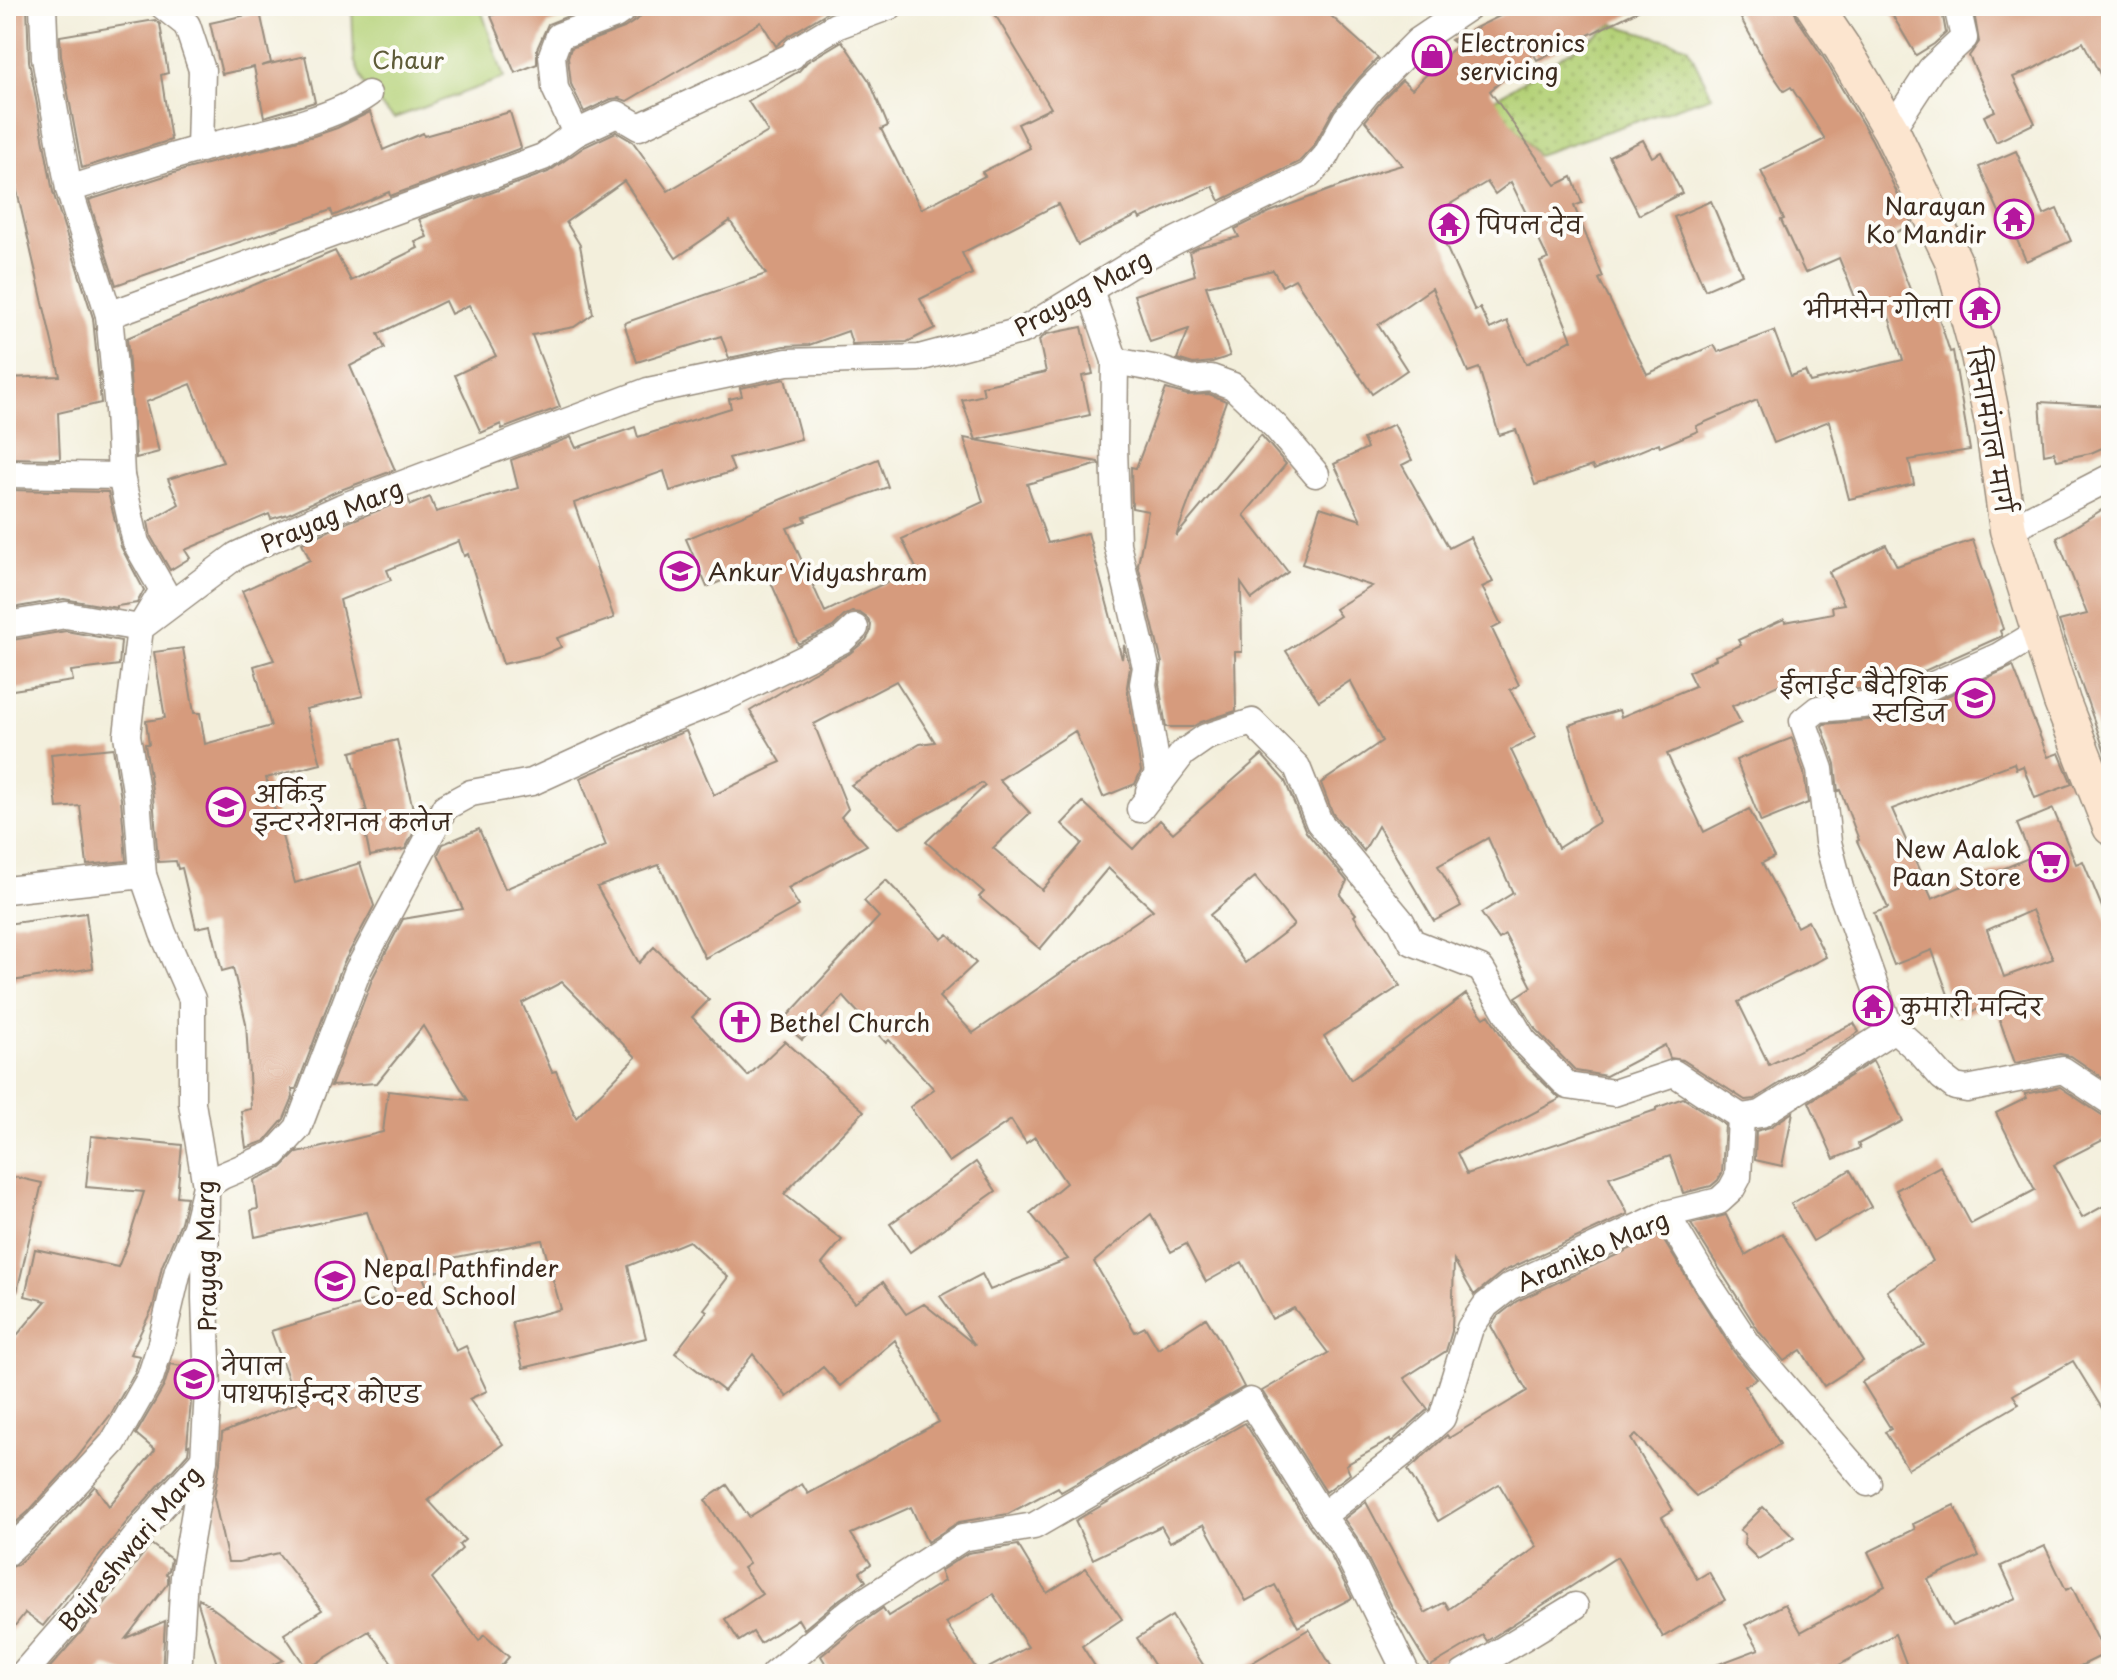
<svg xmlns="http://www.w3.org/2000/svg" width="2117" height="1680" font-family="'Playpen Sans','Playpen Sans Deva',sans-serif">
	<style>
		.grass { fill: url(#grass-dots); stroke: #787e4a; stroke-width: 2 }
		.park { fill: #b4d177; stroke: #787e4a; stroke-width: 2 }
		.building { fill: #d69b7d; fill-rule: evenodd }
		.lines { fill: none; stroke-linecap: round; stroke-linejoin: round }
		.minor-casing { stroke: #978c7d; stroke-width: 29 }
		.secondary-casing { stroke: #978c7d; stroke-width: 39 }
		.minor { stroke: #fff; stroke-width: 26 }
		.secondary { stroke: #fce5cf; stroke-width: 36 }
		.labels { text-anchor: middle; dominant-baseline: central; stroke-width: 8; stroke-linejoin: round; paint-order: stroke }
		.poi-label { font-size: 24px; fill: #3b2a1e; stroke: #fdfcf7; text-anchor: start }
		.park-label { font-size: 24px; fill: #5f5c39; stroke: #fdfcf7 }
		.street-label { font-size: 24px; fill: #3b2a1e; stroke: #fdfcf7 }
	</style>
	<defs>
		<pattern id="grass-dots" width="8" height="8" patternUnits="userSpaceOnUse" patternTransform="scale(2)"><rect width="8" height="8" fill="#b4d177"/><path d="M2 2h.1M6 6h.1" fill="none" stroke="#94aa61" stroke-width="1.8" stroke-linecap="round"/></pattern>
	</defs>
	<rect width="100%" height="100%" fill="#fdfcf7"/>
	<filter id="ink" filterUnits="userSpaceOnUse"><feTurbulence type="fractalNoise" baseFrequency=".0125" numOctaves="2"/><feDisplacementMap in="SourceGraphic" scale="16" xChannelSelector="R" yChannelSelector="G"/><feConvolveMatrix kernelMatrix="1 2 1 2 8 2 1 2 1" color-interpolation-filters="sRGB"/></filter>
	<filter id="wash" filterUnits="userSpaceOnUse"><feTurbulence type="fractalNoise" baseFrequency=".006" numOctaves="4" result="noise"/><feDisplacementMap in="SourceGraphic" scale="32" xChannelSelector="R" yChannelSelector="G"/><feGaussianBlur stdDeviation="1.8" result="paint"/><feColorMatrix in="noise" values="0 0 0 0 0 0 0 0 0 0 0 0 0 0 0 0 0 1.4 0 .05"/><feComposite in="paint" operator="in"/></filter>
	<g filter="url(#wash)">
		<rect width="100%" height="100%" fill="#f3efdc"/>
		<polygon class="grass" points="1613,24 1687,46 1712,96 1537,155 1493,100"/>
		<polygon class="park" points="352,6 480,6 504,78 394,118 368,94 354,60"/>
		<g id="blocks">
			<g class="building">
				<polygon points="6,6 27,6 29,61 53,192 93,318 101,403 58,413 60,459 6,458 6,378 60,376 6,144"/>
				<polygon points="515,6 593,6 548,24 537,49 537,64 515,73 491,16"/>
				<polygon points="644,6 844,6 828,12 788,36 776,46 761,22 627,101 619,98 611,99 584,112 571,84 568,57 571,48 624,28 638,19 642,14"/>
				<polygon points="990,6 1320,6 1378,58 1359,78 1334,109 1313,147 1299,162 1220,201 1213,186 1140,219 1138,215 1078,245 1058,204 962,253 972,274 920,299 935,328 907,342 852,344 848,331 809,345 784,346 729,358 721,336 637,362 624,323 766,274 730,221 676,258 624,181 566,222 580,245 593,314 574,327 532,335 560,407 502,429 501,424 481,433 455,375 496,356 469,305 451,314 445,301 378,334 385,348 350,366 395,470 335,492 288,514 271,519 269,514 185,550 190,558 170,570 151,537 148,522 179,504 168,479 223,462 191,384 146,402 159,452 136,458 127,338 335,251 351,281 418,248 415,242 427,237 419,219 548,172 584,147 616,132 633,142 668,191 768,132 748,101 799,71 807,62 842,41 870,82 888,126 881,129 921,209 985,176 982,172 1030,148 1018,124 1051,108"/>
				<path d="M1520,6H1648L1537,60L1533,53L1490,91L1556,185L1572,177L1582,203L1574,206L1603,277L1599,279L1647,374L1714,345L1718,352L1774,331L1791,376L1805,371L1810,382L1903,360L1885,305L1862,314L1839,258L1805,273L1781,220L1784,219L1761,171L1825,139L1791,87L1784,91L1769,69L1734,6H1793L1797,18L1825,60L1872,140L1912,224L1889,236L1919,312L1935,306L1950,352L1953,351L1970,450L1909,460L1914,484L1849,499L1829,421L1774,443L1757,400L1696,426L1698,431L1660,447L1659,443L1594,470L1592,466L1535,485L1516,430L1499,435L1479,368L1468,372L1432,288L1378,325L1407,370L1372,394L1360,376L1361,373L1359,375L1295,279L1282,286L1273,270L1206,286L1230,356L1212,362L1193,364L1177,359L1189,329L1150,342L1134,295L1195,275L1189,252L1199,247L1239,237L1235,229L1270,212L1378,172L1402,165L1365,121L1383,99L1402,80L1412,89L1457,45L1451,40ZM1487,182L1495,194L1511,182L1548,259L1540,262L1572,340L1526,364L1507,321L1490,329L1480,308L1475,311L1432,215Z"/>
				<polygon points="1887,6 1941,6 1946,33 1934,44 1916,55"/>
				<polygon points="1973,6 2111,6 2111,95 2083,42 2031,70 2013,77 2035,123 1996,142 1984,116 1995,111 1969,56 1979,42"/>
				<polygon points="260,12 271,63 261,66 305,56 315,102 264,117 254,67 222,74 210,23"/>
				<polygon points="155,20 160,24 168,73 161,75 171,140 82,168 61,56 60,36"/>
				<polygon points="370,112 383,150 423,133 424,136 510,112 521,148 390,196 389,192 333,216 331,210 116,285 89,200 187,169 314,136 337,128"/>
				<polygon points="1643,140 1652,157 1661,152 1682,193 1639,215 1609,156"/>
				<polygon points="2016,151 2044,215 2057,209 2071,241 2026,261 2012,228 2007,230 1979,167"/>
				<polygon points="1711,201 1742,274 1705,290 1674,217"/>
				<polygon points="1082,327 1093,374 1082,376 1090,415 976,440 962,400 984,395 982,386 1046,372 1039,340 1047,334"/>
				<polygon points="785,379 801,439 729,458 734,471 670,491 664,471 574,503 614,618 557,638 561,647 543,655 503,664 468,554 464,556 459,541 387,570 391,580 340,600 363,696 306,709 321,764 266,778 295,883 360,863 374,906 343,964 296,1089 292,1089 293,1097 284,1119 265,1141 246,1148 241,1111 251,1109 246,1023 233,968 222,971 211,925 196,928 182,868 178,869 176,861 158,862 153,796 145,744 149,744 146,721 165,718 154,652 183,648 194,713 200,713 205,744 271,726 254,666 274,660 242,591 310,560 302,543 348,522 408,499 411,505 430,497 436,512 518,488 511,460 571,437 576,448 635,427 638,437 731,408 729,399 742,396 740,388"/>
				<polygon points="1166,389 1187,395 1209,394 1226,401 1176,536 1261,435 1286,464 1244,515 1288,572 1252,599 1241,583 1242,652 1235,652 1236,711 1201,722 1192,727 1166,727 1159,684 1162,663 1138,565 1148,511 1132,508 1131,467 1136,468"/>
				<polygon points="2040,402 2111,406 2111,444 2091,453 2057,460 2054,452 2044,454"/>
				<polygon points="1394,424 1412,460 1402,465 1449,548 1470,537 1493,582 1482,587 1501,624 1492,629 1519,685 1510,690 1536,737 1511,750 1558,848 1599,822 1569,725 1619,710 1621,717 1695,686 1688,672 1716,659 1715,656 1741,645 1738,640 1784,619 1785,622 1833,613 1832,606 1844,604 1829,572 1886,545 1897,566 1973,540 2003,629 2000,631 2002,636 1891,686 1815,693 1811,670 1732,706 1741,723 1667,754 1704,832 1749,809 1774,857 1762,863 1797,927 1808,921 1826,957 1738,1002 1769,1065 1854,1023 1859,1032 1755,1099 1745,1100 1683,1060 1670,1058 1665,1045 1606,1076 1576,1071 1536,1030 1516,997 1532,987 1505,935 1499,939 1481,913 1513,893 1488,838 1438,866 1461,906 1434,921 1378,826 1364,851 1333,814 1321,783 1382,741 1350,681 1319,701 1286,651 1340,616 1335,609 1372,586 1302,564 1320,507 1361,520 1334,464 1367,448 1363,439"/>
				<path d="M964,438L1098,462L1099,464L1027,484L1048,543L1088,533L1122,659L1124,645L1130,667L1127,687L1141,771L1135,784L1103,797L1075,731L999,780L1030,813L993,848L1042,890L1082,843L1062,824L1083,802L1133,849L1160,820L1173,833L1262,755L1285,781L1306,832L1347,881L1340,895L1356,914L1354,916L1400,986L1324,1036L1351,1080L1466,994L1484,1018L1489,1015L1511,1051L1560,1099L1457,1153L1467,1174L1656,1110V1108L1683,1098L1725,1125L1722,1173L1718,1180L1711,1186L1683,1193L1670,1156L1609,1177L1628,1214L1502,1272L1474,1295L1454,1260L1452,1331L1446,1351L1404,1378L1428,1409L1391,1442L1390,1440L1346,1465L1350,1474L1326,1492L1262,1391L1328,1353L1294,1308L1272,1319L1242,1262L1206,1282L1186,1244L1171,1252L1151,1214L1094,1262L1135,1332L1145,1327L1158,1349L1206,1318L1219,1339L1244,1387L1061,1492L1058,1487L1008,1514L959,1522L927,1542L911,1507L851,1534L871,1564L860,1572L866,1581L840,1599L804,1629L798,1619L760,1643L753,1632L739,1641L725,1619L762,1594L743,1568L749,1564L705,1500L727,1485L749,1517L802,1484L808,1494L939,1422L895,1340L840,1386L823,1367L787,1397L753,1354L724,1391L675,1353L707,1311L704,1309L728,1277L689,1241L628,1266L646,1338L523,1368L512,1322L561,1309L542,1240L442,1260L445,1269L423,1277L456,1351L466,1346L487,1391L469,1399L503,1444L428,1500L465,1540L459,1545L462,1549L432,1578L479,1641L484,1635L509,1657L494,1674H400L369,1631L307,1669L284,1634L322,1610L278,1553L239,1562H228L214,1498L220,1462L222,1433L297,1403L271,1331L396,1294L367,1212L255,1237L251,1210L258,1209L254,1180L281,1168L298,1151V1153L383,1132L388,1091L468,1100L423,1026L377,1083L331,1086L373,977L403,919L463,909L438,854L443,844L479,829L505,889L606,846L580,778L647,749L646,748L665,739L686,731L714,795L770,768L769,767L781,762L750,711L812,673L849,654L866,640L870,633L871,625L867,618L860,613L852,612L844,616L833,627L798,644L763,564L707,587L686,539L878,459L888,487L804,517L806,521L787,528L825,612L916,568L902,539L983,502ZM896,681L935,742L920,744L851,785L900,828L982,783L985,786L926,842L984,892L979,897L1040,949L1108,868L1153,910L973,1033L939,997L976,963L948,934L942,939L886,880L864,901L879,917L782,1022L802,1040L843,996L886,1043L889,1040L934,1089L910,1107L949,1162L1011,1120L1026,1143L1035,1137L1066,1183L1030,1213L1068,1259L990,1290L982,1274L940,1296L975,1345L924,1304L906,1314L883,1282L855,1303L822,1264L842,1240L784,1194L864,1111L785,1041L748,1076L692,1017L709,1000L654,947L639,963L597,887L659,865L705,958L799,906L788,888L867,845L841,817L848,809L814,724ZM1255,877L1294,925L1245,963L1210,915ZM562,982L636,1057L576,1118L556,1071L552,1072L522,1003Z"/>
				<polygon points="6,490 108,492 121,547 144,590 137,603 117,606 117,608 64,599 6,609"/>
				<polygon points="2111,504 2111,769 2059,621 2087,614 2057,538"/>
				<polygon points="66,631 121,641 119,665 71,671 73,681 6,691 6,641"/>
				<path d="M2013,666L2048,757L2059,753L2072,784L2035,798L2023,766L2016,769L2014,763L1892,809L1932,899L2031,857L2017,824L2053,809L2076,864L2083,861L2111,929V1083L2071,1056L2060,1054L2015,1063L1994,1004L1956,1017L1932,950L1894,965L1874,913L1888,908L1857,841L1859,840L1840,790L1838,791L1835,764L1822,726L1824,724L1901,717ZM2032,910L2053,959L2004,977L1987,930Z"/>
				<polygon points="1792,738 1804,773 1808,803 1761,822 1736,760"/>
				<polygon points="397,740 417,826 405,849 370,856 361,813 367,812 351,752"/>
				<polygon points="113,748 121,799 126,861 87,865 80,806 57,808 51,754"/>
				<polygon points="86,913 93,968 6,982 6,924"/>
				<polygon points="1873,1061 1903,1121 1858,1144 1860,1148 1834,1159 1809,1102"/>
				<polygon points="2060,1087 2102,1115 2111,1118 2111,1136 2054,1165 2082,1218 2111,1202 2111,1423 2073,1361 2013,1395 2019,1404 1908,1469 1885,1432 1891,1429 1862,1382 1924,1345 1887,1291 1933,1261 1896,1190 1940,1166 1971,1224 2035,1190 1996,1113 2027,1098 2025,1094"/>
				<polygon points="1793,1112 1782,1166 1755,1160 1756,1131 1770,1127"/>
				<polygon points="91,1136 182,1145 177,1196 187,1197 181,1222 162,1266 153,1307 130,1354 140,1356 135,1372 111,1414 76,1459 28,1512 6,1531 6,1348 46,1301 25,1296 35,1249 118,1267 128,1242 144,1192 86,1187"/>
				<polygon points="976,1162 996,1191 910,1252 890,1224"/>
				<polygon points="1850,1170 1871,1207 1813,1241 1791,1204"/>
				<polygon points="6,1175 42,1183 17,1292 6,1291"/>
				<polygon points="1726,1215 1745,1255 1782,1233 1863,1361 1824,1386 1801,1350 1784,1361 1760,1333 1691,1224"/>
				<polygon points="1660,1235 1734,1352 1757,1379 1745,1386 1780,1444 1696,1496 1636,1435 1631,1439 1673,1510 1662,1517 1697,1579 1709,1572 1725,1600 1663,1637 1617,1557 1487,1641 1483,1635 1429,1667 1391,1605 1358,1539 1344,1519 1366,1502 1425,1613 1445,1602 1449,1609 1537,1547 1499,1484 1438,1521 1408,1470 1447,1435 1449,1438 1527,1391 1491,1326 1498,1316 1517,1301"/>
				<polygon points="171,1364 191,1368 192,1391 187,1446 189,1445 188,1453 134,1513 43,1626 25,1613 6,1637 6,1569 17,1565 50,1535 95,1486 109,1506 155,1450 136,1434 164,1386"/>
				<polygon points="1245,1423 1308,1524 1330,1554 1352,1598 1298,1627 1275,1585 1246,1601 1204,1524 1170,1542 1161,1526 1093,1559 1075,1521"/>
				<polygon points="1954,1505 1979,1556 1928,1579 1952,1626 2016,1598 2001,1566 2045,1546 2066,1590 2072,1587 2105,1654 2064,1674 1910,1674 1895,1634 1823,1674 1818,1664 1799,1674 1701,1674 1700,1671 1759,1649 1745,1625 1785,1604 1801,1632 1885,1586 1868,1552 1915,1529 1913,1524"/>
				<polygon points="1763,1507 1794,1538 1758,1559 1744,1545 1745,1534 1740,1530"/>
				<polygon points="151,1544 171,1559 169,1570 166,1574 168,1575 168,1583 126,1638 165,1621 162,1674 128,1674 105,1666 99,1674 44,1674 90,1622"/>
				<path d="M1018,1545L1047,1593L1086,1568L1122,1619L1082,1646L1100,1674H832L821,1656L860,1624L883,1608L888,1616L944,1581L940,1571L968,1553ZM993,1594L1028,1647L979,1673L946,1623Z"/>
				<polygon points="199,1598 283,1660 254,1674 220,1674 198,1603"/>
				<polygon points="1172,1616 1209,1674 1160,1674 1137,1638"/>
				<polygon points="1309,1629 1336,1674 1233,1674"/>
			</g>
		</g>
	</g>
	<g filter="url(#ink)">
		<use href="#blocks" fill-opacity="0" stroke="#978c7d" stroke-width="2"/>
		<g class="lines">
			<defs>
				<g id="minor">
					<polyline points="163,6 187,25 202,70 200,149"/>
					<polyline points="1891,130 1931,69 1964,38 1957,6"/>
					<polyline points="576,133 555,88 552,55 559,36 615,15 628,6"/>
					<path d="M69,189C112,176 155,161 199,149C249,135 326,124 368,94"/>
					<polyline points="1090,290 1115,361 1114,446 1117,544 1146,667 1143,684 1158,773 1149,791"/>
					<polyline points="109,315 543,157 576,133 617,114 639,127 792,56 796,50 836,26 890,6"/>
					<polyline points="1115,361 1158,369 1191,380 1211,378 1233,386 1276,427 1316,474"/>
					<polyline points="6,474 121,476"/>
					<polyline points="2008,530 2111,477"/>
					<polyline points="6,625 66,615 140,628 163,590 136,543 121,476 118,410 109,315 69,189 45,58 43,6"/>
					<polyline points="1140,809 1183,753 1206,737 1252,722 1297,767 1319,822 1401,921 1412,942 1481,969 1523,1040 1568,1086 1614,1093 1674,1073 1741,1117"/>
					<polyline points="6,890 143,875"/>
					<polyline points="1891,1031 1840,888 1828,842 1820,769 1803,721 1818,709 1895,702 1999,656 2039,632"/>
					<polyline points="1891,1031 1898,1032 1919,1051 1942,1077 1955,1087 1967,1089 2063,1070 2111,1102"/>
					<polyline points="1666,1214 1703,1276 1747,1343 1868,1483"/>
					<polyline points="1322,1516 1403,1453 1442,1418 1470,1328 1486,1305 1509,1287 1666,1214 1719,1201 1731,1190 1738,1177 1741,1117 1761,1114 1891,1031"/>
					<polyline points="6,1553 39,1523 113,1443 150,1378 160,1347 178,1270 196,1227 206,1186 222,1176 274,1154 298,1128 358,970 445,807 471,793 532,782 659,724 722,699 842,640 855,628"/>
					<polyline points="23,1674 77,1612 147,1523 204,1459"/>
					<polyline points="178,1674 184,1576 204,1459 208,1391 205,1298 206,1186 192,1103 192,999 163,933 143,875 137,797 127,735 140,628 237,555 342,507 648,391 787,362 919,358 1024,330 1130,265 1177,240 1309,175 1326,156 1346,119 1371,88 1418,41 1470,6"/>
					<polyline points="774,1674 850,1611 962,1538 1034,1526 1250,1401 1322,1516 1344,1546 1407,1674"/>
					<polyline points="1463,1674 1575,1606"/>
				</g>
				<polyline id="secondary" points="1814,6 1843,49 1891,130 1953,260 1979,355 1993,423 2008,530 2062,702 2111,827"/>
			</defs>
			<use href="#minor" class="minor-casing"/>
			<use href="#secondary" class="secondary-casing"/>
			<use href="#minor" class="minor"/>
			<use href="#secondary" class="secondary"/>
		</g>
	</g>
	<defs>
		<symbol id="shop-ring" viewBox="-11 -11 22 22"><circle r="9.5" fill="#fdfcf7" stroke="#b5179e" stroke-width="1.5"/><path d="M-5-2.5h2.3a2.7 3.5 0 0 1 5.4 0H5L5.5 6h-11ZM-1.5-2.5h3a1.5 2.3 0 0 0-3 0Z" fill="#b5179e"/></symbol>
		<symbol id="temple-ring" viewBox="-11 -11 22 22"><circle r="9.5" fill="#fdfcf7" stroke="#b5179e" stroke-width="1.5"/><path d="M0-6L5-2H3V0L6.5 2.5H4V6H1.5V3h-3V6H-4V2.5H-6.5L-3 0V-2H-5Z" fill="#b5179e"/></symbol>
		<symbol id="school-ring" viewBox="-11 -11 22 22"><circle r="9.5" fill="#fdfcf7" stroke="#b5179e" stroke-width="1.5"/><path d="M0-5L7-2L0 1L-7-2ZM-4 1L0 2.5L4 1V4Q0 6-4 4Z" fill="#b5179e"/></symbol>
		<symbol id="supermarket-ring" viewBox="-11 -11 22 22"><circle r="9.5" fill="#fdfcf7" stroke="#b5179e" stroke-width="1.5"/><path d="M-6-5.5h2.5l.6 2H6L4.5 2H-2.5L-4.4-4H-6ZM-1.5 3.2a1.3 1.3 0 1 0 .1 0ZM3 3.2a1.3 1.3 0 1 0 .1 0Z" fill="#b5179e"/></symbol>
		<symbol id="church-ring" viewBox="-11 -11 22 22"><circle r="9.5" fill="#fdfcf7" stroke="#b5179e" stroke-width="1.5"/><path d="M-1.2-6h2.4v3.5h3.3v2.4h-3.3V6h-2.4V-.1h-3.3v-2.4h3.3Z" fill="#b5179e"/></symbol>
	</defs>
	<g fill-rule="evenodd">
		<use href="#shop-ring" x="1410" y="34" width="44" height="44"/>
		<use href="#temple-ring" x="1992" y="197" width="44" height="44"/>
		<use href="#temple-ring" x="1427" y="202" width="44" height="44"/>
		<use href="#temple-ring" x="1958" y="286" width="44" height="44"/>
		<use href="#school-ring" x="658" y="549" width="44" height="44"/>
		<use href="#school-ring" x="1953" y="676" width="44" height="44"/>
		<use href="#school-ring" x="204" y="785" width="44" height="44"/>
		<use href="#supermarket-ring" x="2027" y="840" width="44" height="44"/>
		<use href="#temple-ring" x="1851" y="984" width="44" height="44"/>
		<use href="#church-ring" x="718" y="1000" width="44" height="44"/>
		<use href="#school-ring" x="313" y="1259" width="44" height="44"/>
		<use href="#school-ring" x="172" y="1357" width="44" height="44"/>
	</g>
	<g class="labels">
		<g class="poi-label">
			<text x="1460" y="42">Electronics<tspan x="1460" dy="28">servicing</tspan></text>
			<text x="1986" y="205" text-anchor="end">Narayan<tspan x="1986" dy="28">Ko Mandir</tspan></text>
			<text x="1477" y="224">पिपल देव</text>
			<text x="1952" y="308" text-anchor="end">भीमसेन गोला</text>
			<text x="708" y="571">Ankur Vidyashram</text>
			<text x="1947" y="684" text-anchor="end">ईलाईट बैदेशिक<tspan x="1947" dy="28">स्टडिज</tspan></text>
			<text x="254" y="793">अर्किड<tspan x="254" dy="28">इन्टरनेशनल कलेज</tspan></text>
			<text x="2021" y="848" text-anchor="end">New Aalok<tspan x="2021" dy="28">Paan Store</tspan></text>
			<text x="1901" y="1006">कुमारी मन्दिर</text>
			<text x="768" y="1022">Bethel Church</text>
			<text x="363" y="1267">Nepal Pathfinder<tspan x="363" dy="28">Co-ed School</tspan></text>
			<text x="222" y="1365">नेपाल<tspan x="222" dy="28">पाथफाईन्दर कोएड</tspan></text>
		</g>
		<g class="park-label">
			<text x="408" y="59">Chaur</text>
		</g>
		<g class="street-label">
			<text transform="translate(1082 292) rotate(-29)">Prayag Marg</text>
			<text transform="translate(1991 430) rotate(80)">सिनामंगल मार्ग</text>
			<text transform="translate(331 515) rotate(-23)">Prayag Marg</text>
			<text transform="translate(1592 1250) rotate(-24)">Araniko Marg</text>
			<text transform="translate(205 1256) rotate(-91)">Prayag Marg</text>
			<text transform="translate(129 1548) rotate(-50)">Bajreshwari Marg</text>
		</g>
	</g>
	<rect width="2117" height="1680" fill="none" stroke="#fdfcf7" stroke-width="32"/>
</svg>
